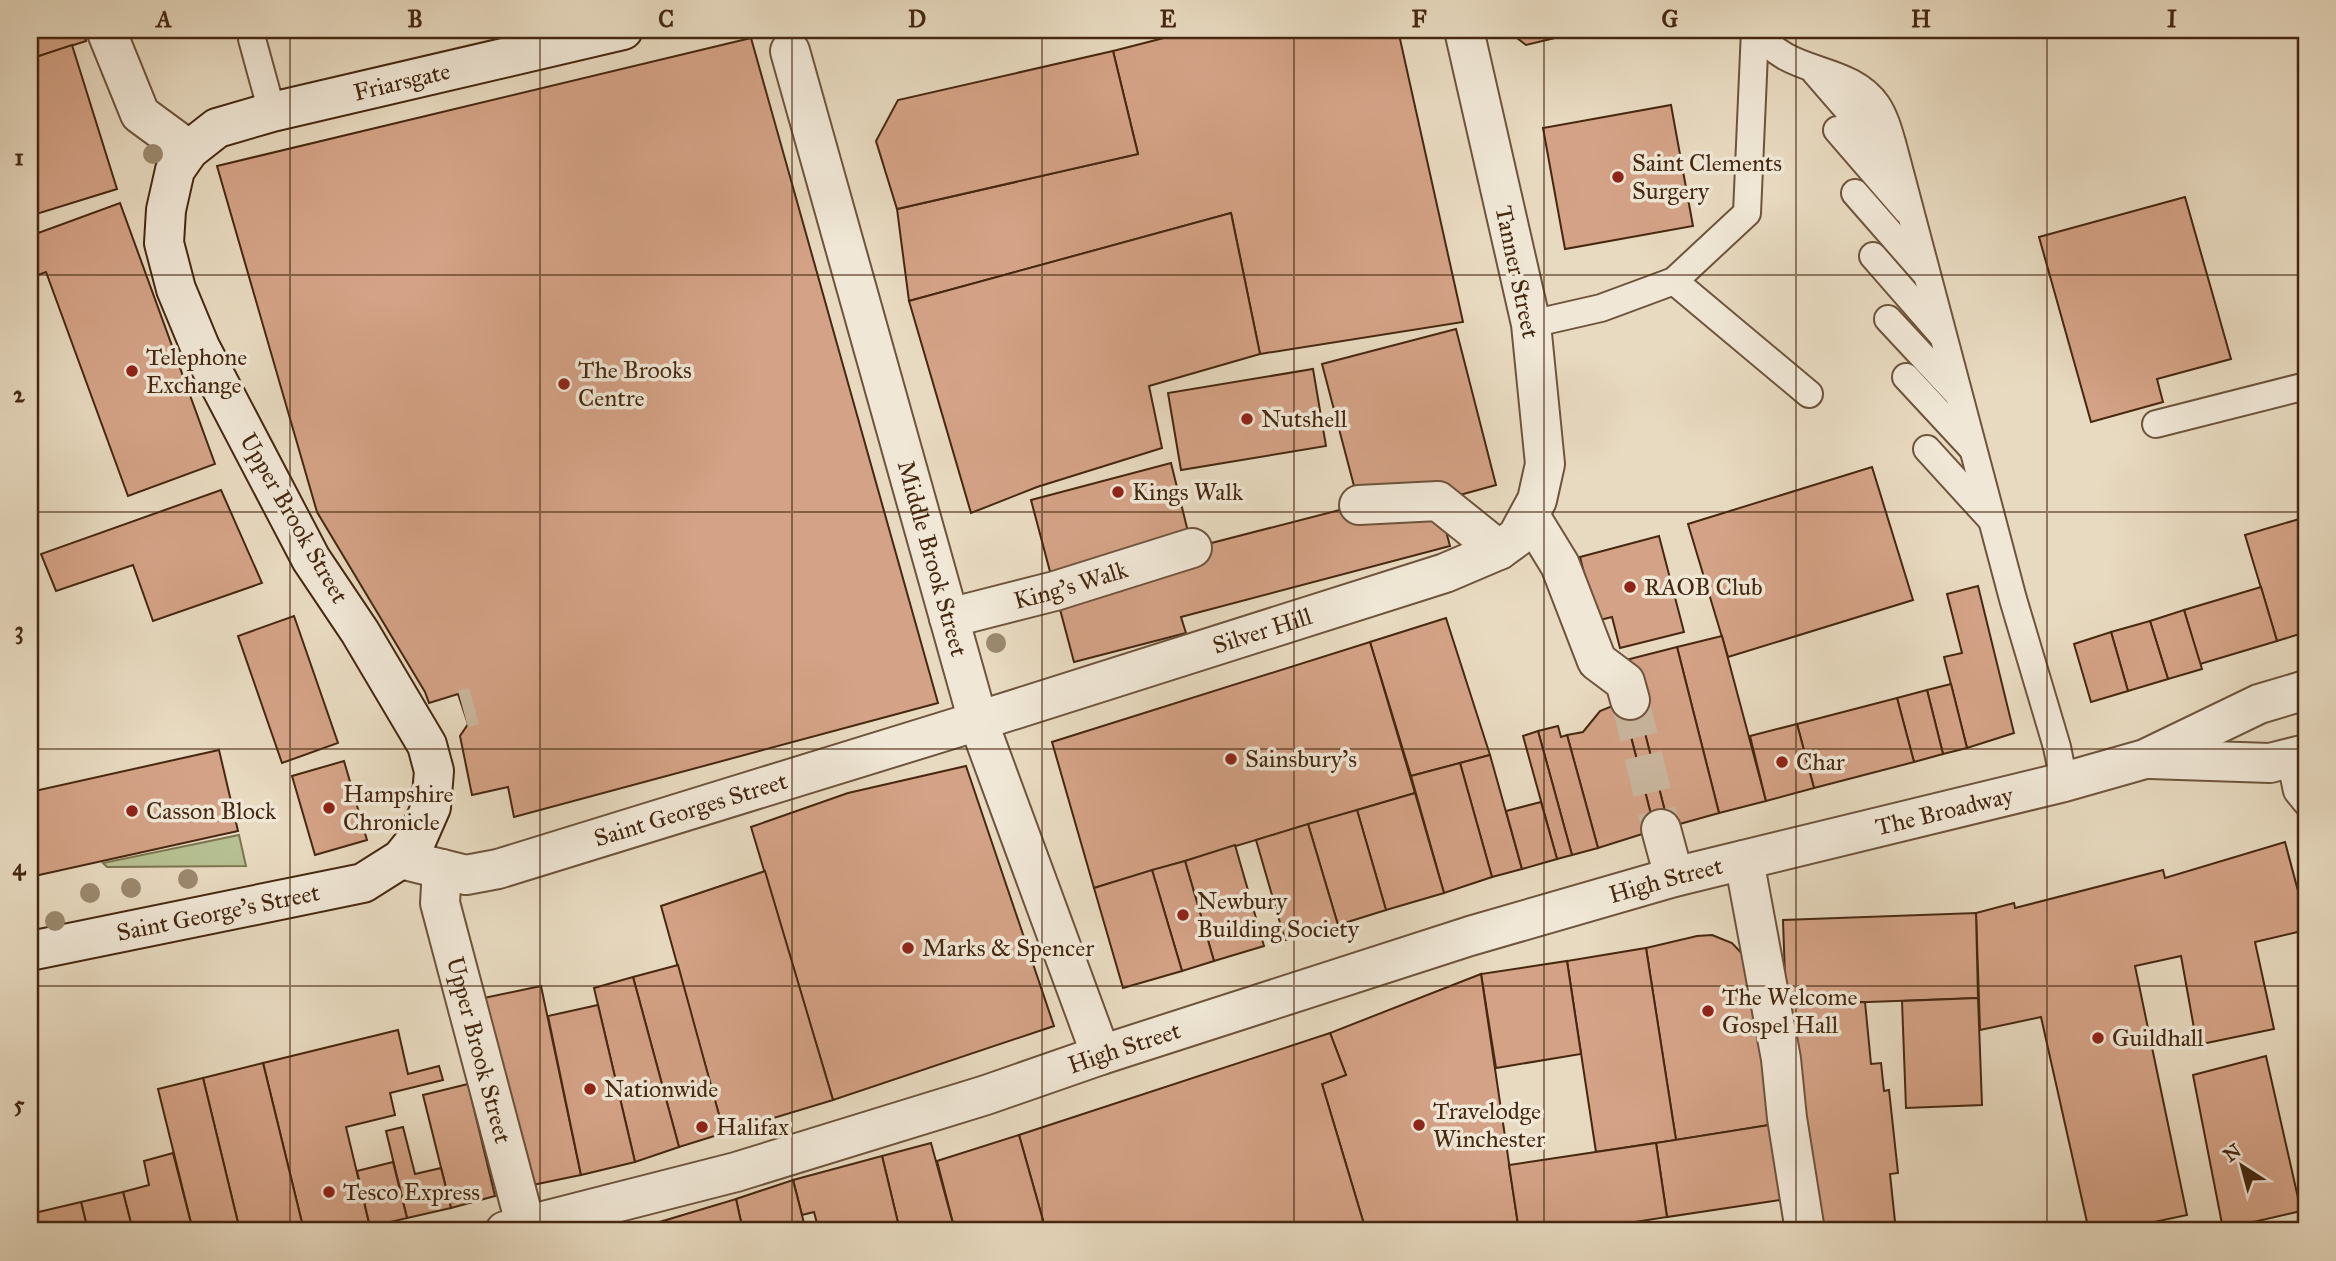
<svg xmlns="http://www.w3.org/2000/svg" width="2336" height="1261" font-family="'IM FELL Great Primer',serif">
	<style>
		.green { fill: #b6c092; stroke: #7e7451; stroke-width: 2 }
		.building { fill: #d4a286; stroke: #462810; stroke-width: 2 }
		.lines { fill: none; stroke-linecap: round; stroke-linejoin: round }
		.street-tunnel { stroke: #c8b69d; stroke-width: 38; stroke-dasharray: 38 19; stroke-linecap: butt }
		.lane-casing { stroke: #6e543c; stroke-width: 30 }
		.street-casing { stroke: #6e543c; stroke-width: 42 }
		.secondary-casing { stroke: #462810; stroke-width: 42 }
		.lane { stroke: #f0e7d6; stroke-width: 26 }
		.street { stroke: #f0e7d6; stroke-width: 38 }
		.secondary { stroke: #f0e7d6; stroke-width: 38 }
		.tree { fill: #9b896e }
		.grid { fill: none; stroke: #462810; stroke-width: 2; stroke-opacity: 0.55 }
		.poi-dot { fill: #8f2418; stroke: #f0e7d6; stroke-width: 2.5 }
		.labels { text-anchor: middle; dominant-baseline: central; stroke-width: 7; stroke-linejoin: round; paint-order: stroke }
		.street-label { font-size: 24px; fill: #462810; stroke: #f0e7d6 }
		.poi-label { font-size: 24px; fill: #462810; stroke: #f0e7d6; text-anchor: start }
		.neatline { fill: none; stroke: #462810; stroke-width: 2.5 }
		.grid-label { font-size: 23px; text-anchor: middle; font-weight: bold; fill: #462810 }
	</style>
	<rect width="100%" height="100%" fill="#e8dac0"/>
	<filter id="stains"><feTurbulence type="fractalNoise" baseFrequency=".00286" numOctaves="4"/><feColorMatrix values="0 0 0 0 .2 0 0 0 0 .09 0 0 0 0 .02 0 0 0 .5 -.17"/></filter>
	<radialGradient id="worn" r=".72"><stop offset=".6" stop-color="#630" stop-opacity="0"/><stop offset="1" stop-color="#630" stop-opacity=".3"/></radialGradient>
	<polygon class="green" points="239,835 246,866 107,867 103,863"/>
	<g class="building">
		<polygon points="30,30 83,30 86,41 30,59"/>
		<polygon points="1195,30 1398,30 1463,322 1260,354 1231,213 909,301 897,209 1138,154 1113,51"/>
		<polygon points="1512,30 1568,30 1563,36 1526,45 1513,35"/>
		<polygon points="751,38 938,703 514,817 508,787 472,795 460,736 468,724 458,694 429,703 425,692 317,512 217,166"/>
		<polygon points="72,45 117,189 30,216 30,59"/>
		<polygon points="1113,51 1138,154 897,209 876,141 898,100"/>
		<polygon points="1671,105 1693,226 1565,249 1543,128"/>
		<polygon points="2185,197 2231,359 2157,379 2163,402 2091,422 2039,237"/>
		<polygon points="120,203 215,464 128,496 46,272 30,278 30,236"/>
		<polygon points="1231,213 1260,354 1149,386 1162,448 1037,487 971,513 909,301"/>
		<polygon points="1456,329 1496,485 1438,501 1450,546 1181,617 1186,633 1074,662 1031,500 1171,463 1192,548 1359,505 1322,364"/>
		<polygon points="1313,369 1326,446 1181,470 1168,393"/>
		<polygon points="1872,467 1913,600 1728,657 1688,524"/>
		<polygon points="221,490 262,583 153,621 133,565 56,591 41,554"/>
		<polygon points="2306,517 2306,632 2277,641 2245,535"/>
		<polygon points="1659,536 1684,632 1620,648 1612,617 1596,621 1580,557"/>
		<polygon points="1978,586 2014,733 1967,748 1944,657 1962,653 1947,594"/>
		<polygon points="2261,587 2277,641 2200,664 2184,610"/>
		<polygon points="2184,610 2202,669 2168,679 2150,621"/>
		<polygon points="294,616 338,743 282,763 238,636"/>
		<polygon points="1446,618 1490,755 1411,776 1370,642"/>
		<polygon points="2150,621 2168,679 2128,691 2111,632"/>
		<polygon points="2111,632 2128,691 2091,702 2074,644"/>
		<polygon points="1722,636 1766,801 1719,813 1677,647"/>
		<polygon points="1370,642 1415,793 1094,888 1052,742"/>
		<polygon points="1677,647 1719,813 1669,827 1626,660"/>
		<polygon points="1951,684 1967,748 1943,754 1927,690"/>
		<polygon points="1927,690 1943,754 1914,762 1897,698"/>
		<polygon points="1636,698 1669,827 1655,830 1622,702"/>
		<polygon points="1897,698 1914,762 1814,788 1797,724"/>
		<polygon points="1622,702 1655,830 1598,848 1567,735 1583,732 1600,711"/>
		<polygon points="1797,724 1814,788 1766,801 1750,736"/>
		<polygon points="1558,726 1561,737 1567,735 1598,848 1572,855 1538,731"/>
		<polygon points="1538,731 1572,855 1557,859 1523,736"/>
		<polygon points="219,750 238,831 30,877 30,792"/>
		<polygon points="1490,755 1522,869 1492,877 1460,763"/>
		<polygon points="344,761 367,840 315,855 292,776"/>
		<polygon points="1460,763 1492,877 1444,893 1411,776"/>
		<polygon points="966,766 1054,1026 833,1100 751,827 848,793"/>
		<polygon points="1415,793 1444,893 1386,910 1357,810"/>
		<polygon points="1541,802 1557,859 1522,869 1506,811"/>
		<polygon points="1357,810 1386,910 1338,925 1308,824"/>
		<polygon points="1308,824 1338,925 1285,940 1256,840"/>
		<polygon points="2285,842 2306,921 2306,930 2255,942 2274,1029 2197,1045 2181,956 2135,966 2187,1215 2112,1231 2089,1231 2041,1017 1980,1030 1976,913 2014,903 2015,908 2163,870 2165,878"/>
		<polygon points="1235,845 1264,946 1214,961 1185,861"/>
		<polygon points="1185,861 1214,961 1182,971 1152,870"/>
		<polygon points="1152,870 1182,971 1123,988 1094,888"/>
		<polygon points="765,871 833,1100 724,1133 661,906"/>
		<polygon points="1976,913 1978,998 1786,1005 1783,920"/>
		<polygon points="1712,935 1732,943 1748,960 1782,1123 1676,1140 1646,948 1697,936"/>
		<polygon points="1646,948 1676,1140 1596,1152 1567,961"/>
		<polygon points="1567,961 1581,1054 1496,1068 1481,974"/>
		<polygon points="678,965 724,1133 679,1147 633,977"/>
		<polygon points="1481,974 1519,1231 1366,1231 1322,1084 1346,1075 1330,1033"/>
		<polygon points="633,977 679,1147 635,1162 594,988"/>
		<polygon points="541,986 581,1175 518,1188 479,999"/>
		<polygon points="1978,998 1982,1105 1906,1108 1902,1001"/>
		<polygon points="1865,1002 1871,1064 1881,1063 1884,1091 1889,1090 1898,1173 1890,1174 1896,1231 1821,1231 1786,1005"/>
		<polygon points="598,1005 635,1162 581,1175 548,1016"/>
		<polygon points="398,1030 408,1074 439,1066 443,1080 390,1093 395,1115 346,1127 370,1227 352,1231 304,1231 263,1063"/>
		<polygon points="1330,1033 1346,1075 1322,1084 1366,1231 1046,1231 1019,1135"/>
		<polygon points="2266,1056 2301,1211 2223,1229 2193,1075"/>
		<polygon points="263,1063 304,1231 240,1231 203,1078"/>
		<polygon points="203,1078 240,1231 193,1231 158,1089"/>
		<polygon points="468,1084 495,1196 451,1208 423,1095"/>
		<polygon points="1782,1123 1794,1198 1667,1217 1656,1143"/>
		<polygon points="403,1127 415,1174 441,1168 451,1208 407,1218 386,1131"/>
		<polygon points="1019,1135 1046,1231 1000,1231 999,1229 992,1231 955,1231 937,1161"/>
		<polygon points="931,1143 955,1231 900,1231 882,1156"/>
		<polygon points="1656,1143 1667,1217 1577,1231 1519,1231 1509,1165"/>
		<polygon points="173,1153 193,1231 133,1231 123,1192 149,1185 144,1161"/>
		<polygon points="882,1156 900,1231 819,1231 814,1212 802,1215 793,1180"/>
		<polygon points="393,1162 407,1218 370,1227 357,1171"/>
		<polygon points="793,1180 806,1231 743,1231 736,1199"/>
		<polygon points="123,1192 133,1231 88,1231 81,1202"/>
		<polygon points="736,1199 743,1231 666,1231 663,1221"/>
		<polygon points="81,1202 88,1231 32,1231 30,1214"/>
		<polygon points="663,1221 666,1231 629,1231"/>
	</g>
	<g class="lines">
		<g class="street-tunnel">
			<polyline points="1630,700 1661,829"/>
			<polyline points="463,709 474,706"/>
		</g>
		<defs>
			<g id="lane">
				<path d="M1758,30C1785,77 1848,63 1877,105C1885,117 1889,132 1893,146L2013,599L2057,747L2064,782"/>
				<polyline points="252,39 272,112"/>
				<polyline points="1815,72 1893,162"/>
				<polyline points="1837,130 1907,211"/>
				<polyline points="1855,193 1925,273"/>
				<polyline points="1873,256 1941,334"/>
				<polyline points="1674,281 1809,394"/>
				<polyline points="1888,319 1956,392"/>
				<polyline points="1531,324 1601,308 1674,281 1747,213 1755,30"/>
				<polyline points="1906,377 1971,447"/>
				<polyline points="2156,424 2306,386"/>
				<polyline points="1927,449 1990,518"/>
				<polyline points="2290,758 2297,791 2306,802"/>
			</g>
			<g id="street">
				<polyline points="106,30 140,114 189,150"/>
				<path id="s1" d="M790,51L978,721L1101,1055"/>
				<polyline points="1359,505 1438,501 1499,550"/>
				<polyline points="1530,516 1560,565 1597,661 1625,682 1630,700"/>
				<path id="s2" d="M949,618L1055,591L1192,548"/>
				<polyline points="2150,759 2270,763 2306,754"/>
				<polyline points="1661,829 1674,877"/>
				<path id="s3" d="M401,859L466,875L498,869L978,721L1445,573L1499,550L1517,537L1537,500L1545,464L1531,324L1464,30"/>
				<polyline points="1744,860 1781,1059 1787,1118 1805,1231"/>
				<path id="s4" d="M442,869L440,903L526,1227"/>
				<path id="s5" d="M505,1231L736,1172L986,1095L1101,1055L1470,936L1674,877L2064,782L2145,759L2259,704L2306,690"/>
			</g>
			<g id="secondary">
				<path id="s6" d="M30,951L363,883L401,859L417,839L431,807L434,771L427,745L360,632L311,559L200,347L176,289L164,243L166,210L175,170L189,150L217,128L272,112L623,30"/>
			</g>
		</defs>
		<use href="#lane" class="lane-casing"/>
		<use href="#street" class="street-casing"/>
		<use href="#secondary" class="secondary-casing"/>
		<use href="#lane" class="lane"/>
		<use href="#street" class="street"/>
		<use href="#secondary" class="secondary"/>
	</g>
	<g class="tree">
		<circle cx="153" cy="154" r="10"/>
		<circle cx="996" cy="643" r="10"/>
		<circle cx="188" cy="879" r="10"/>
		<circle cx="131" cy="888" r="10"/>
		<circle cx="90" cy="893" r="10"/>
		<circle cx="55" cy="921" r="10"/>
	</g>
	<path class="grid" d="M290,30V1231M540,30V1231M792,30V1231M1042,30V1231M1294,30V1231M1544,30V1231M1796,30V1231M2047,30V1231M30,275H2306M30,512H2306M30,749H2306M30,986H2306"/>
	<g class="poi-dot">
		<circle cx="1618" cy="177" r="7"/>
		<circle cx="132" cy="371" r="7"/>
		<circle cx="564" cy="384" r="7"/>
		<circle cx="1247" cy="419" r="7"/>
		<circle cx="1118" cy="492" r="7"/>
		<circle cx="1630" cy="587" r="7"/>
		<circle cx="1231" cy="759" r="7"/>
		<circle cx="1782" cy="762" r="7"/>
		<circle cx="329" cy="808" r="7"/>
		<circle cx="132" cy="811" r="7"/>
		<circle cx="1183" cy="915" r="7"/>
		<circle cx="908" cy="948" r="7"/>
		<circle cx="1708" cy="1011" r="7"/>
		<circle cx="2098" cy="1038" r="7"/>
		<circle cx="590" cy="1089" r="7"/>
		<circle cx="1419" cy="1125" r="7"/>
		<circle cx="702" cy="1127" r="7"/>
		<circle cx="329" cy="1192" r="7"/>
	</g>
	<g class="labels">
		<g class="street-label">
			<text stroke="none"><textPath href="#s6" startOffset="1402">Friarsgate</textPath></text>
			<text transform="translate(1517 272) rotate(78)">Tanner Street</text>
			<text transform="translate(294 518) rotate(60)">Upper Brook Street</text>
			<text stroke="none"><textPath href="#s1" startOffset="527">Middle Brook Street</textPath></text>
			<text stroke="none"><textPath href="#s2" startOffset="126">King's Walk</textPath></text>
			<text stroke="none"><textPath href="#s3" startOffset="900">Silver Hill</textPath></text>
			<text stroke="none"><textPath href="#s3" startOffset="301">Saint Georges Street</textPath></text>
			<text stroke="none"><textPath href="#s5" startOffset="1500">The Broadway</textPath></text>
			<text stroke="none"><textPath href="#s5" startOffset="1213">High Street</textPath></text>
			<text stroke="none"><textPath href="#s6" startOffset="192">Saint George's Street</textPath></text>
			<text stroke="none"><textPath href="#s5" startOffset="646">High Street</textPath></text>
			<text stroke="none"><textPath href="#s4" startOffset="186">Upper Brook Street</textPath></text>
		</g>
		<g class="poi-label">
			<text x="1632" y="163">Saint Clements<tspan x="1632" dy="28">Surgery</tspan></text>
			<text x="146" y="357">Telephone<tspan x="146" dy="28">Exchange</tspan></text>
			<text x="578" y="370">The Brooks<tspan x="578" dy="28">Centre</tspan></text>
			<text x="1261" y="419">Nutshell</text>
			<text x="1132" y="492">Kings Walk</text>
			<text x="1644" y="587">RAOB Club</text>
			<text x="1245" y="759">Sainsbury's</text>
			<text x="1796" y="762">Char</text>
			<text x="343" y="794">Hampshire<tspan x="343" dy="28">Chronicle</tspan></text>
			<text x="146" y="811">Casson Block</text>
			<text x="1197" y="901">Newbury<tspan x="1197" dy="28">Building Society</tspan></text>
			<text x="922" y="948">Marks &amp; Spencer</text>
			<text x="1722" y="997">The Welcome<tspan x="1722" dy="28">Gospel Hall</tspan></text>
			<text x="2112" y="1038">Guildhall</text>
			<text x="604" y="1089">Nationwide</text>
			<text x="1433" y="1111">Travelodge<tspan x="1433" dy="28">Winchester</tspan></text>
			<text x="716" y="1127">Halifax</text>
			<text x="343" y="1192">Tesco Express</text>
		</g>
	</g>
	<rect width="2336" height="1261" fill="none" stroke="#e8dac0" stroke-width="77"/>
	<g transform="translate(2242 1166) rotate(324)" stroke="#f0e7d6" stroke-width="5" paint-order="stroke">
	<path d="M0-5L12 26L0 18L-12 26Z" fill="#462810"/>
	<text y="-10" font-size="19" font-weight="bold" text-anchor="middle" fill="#462810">N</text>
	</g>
	<rect x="38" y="38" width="2260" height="1184" class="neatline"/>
	<g class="grid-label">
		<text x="164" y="27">A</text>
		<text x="415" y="27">B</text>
		<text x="666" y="27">C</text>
		<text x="917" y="27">D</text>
		<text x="1168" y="27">E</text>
		<text x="1419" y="27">F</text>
		<text x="1670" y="27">G</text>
		<text x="1921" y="27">H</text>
		<text x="2172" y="27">I</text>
		<text x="19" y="165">1</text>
		<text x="19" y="402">2</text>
		<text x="19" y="638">3</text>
		<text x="19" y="875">4</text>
		<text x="19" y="1112">5</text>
	</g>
	<rect width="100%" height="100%" filter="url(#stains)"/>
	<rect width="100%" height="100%" fill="url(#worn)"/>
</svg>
